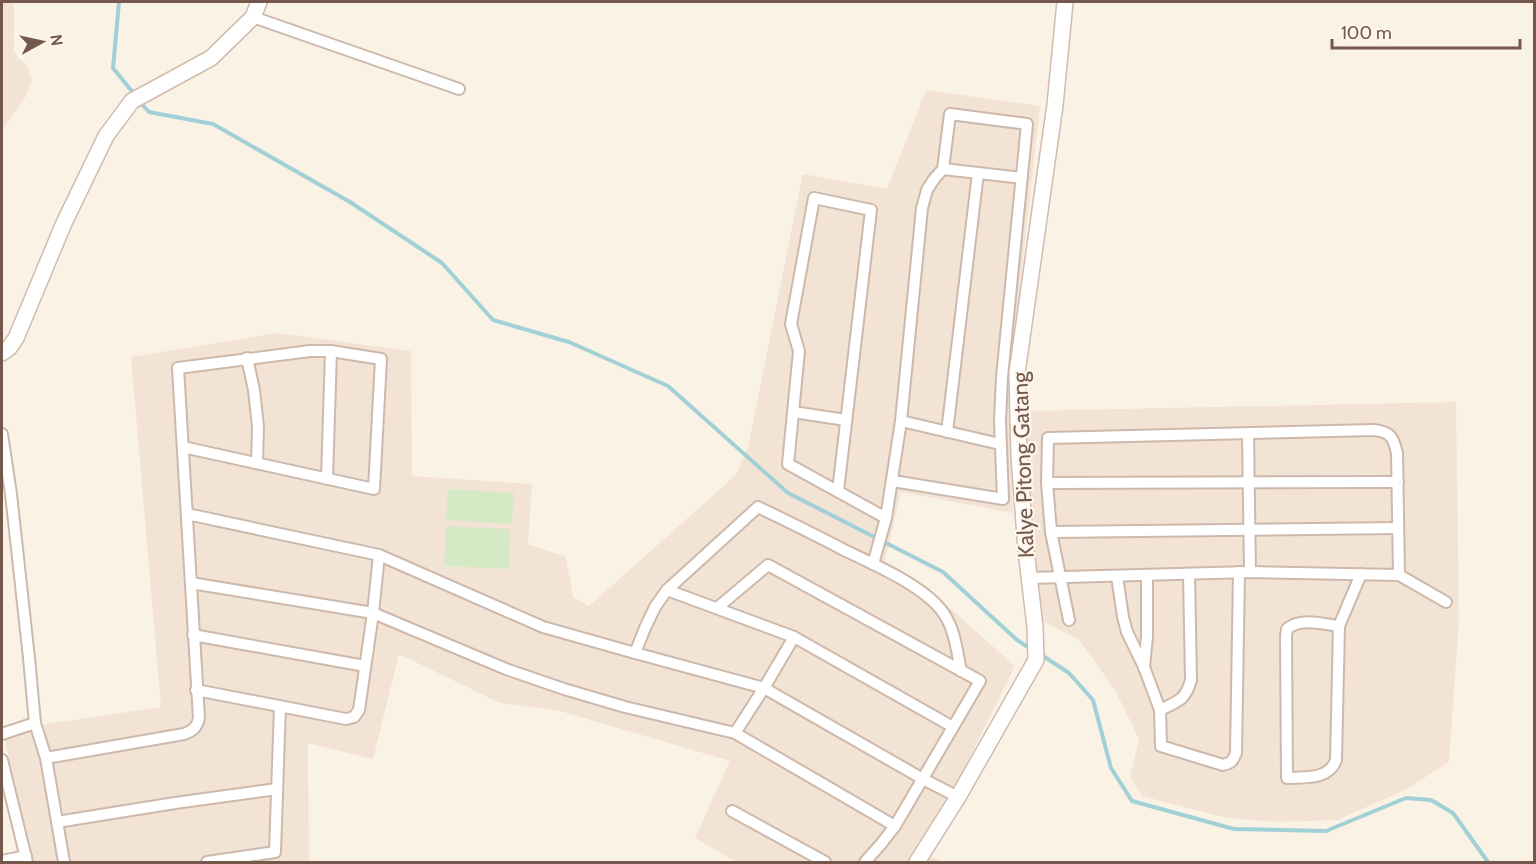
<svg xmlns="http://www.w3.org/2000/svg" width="1536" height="864" font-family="Cabin,sans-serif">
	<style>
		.residential { fill: #f3e3d4 }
		.green { fill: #d5e9c5 }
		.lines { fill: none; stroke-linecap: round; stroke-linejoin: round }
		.stream { stroke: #a1d0d6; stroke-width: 4 }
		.street-casing { stroke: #cdb9ac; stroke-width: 14 }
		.secondary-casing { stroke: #d1bbad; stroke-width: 18 }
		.street { stroke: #fff; stroke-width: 10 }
		.secondary { stroke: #fff; stroke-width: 15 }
		.labels { text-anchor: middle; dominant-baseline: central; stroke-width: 4.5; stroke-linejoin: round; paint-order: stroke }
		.street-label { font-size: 22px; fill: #74584c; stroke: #fef6ec }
	</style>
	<rect width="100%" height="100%" fill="#fbf2e6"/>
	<g class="residential">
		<polygon points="2,2 14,2 14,52 27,66 32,80 26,96 2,130"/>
		<polygon points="926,90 1040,106 1010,375 1010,438 1013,513 901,492 885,561 943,602 1015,666 956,785 919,848 941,862 736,862 695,838 730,761 560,711 500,703 399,654 373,759 308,743 309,862 31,862 4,735 40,725 161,707 131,357 277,333 411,351 412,476 532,484 528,544 566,557 573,597 589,606 736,475 748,447 803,174 887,189"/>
		<polygon points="1456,402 1459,619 1449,762 1405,790 1337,820 1278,822 1227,818 1142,796 1130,777 1139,739 1115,690 1079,640 1041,620 1029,512 1025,411"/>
	</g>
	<g class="green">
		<polygon points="448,489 514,493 512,524 446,520"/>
		<polygon points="446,526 510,529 509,569 444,566"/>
	</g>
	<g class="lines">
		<g class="stream">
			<polyline points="119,2 113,68 135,95"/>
			<polyline points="139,101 149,112 213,124 350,202 442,263 493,320 569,342 668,386 788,493 943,572 1017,640 1031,649"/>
			<polyline points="1040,654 1069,673 1093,700 1111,768 1132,801 1234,829 1326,831 1406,798 1431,800 1453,813 1488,862"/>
		</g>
		<defs>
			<g id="street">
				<polyline points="253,17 459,89"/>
				<polyline points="943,169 1022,178"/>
				<polyline points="247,358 254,390 258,427 257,463"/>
				<polyline points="793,412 846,420"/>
				<polyline points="901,421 1000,444"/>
				<polyline points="947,432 978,173"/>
				<polyline points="1248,433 1250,572"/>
				<polyline points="2,434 11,494 29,658 35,723 46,758 64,862"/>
				<polyline points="327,479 331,351"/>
				<polyline points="1047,483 1398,482"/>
				<polyline points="838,491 871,210 814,198 791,324 799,351 788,464 886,518"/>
				<polyline points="187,514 379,555 543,627 635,653 764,688 923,779 958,797"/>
				<polyline points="1051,532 1398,528"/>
				<polyline points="873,564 886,518 901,421 922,208 927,190 934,179 943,169 950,114 1027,124 1002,377 1000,421 1003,499 893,481"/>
				<path d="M1117,576L1123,617L1127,632L1144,667L1160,710L1161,746L1223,765C1231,763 1233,761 1236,753L1239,572"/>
				<polyline points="1028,578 1250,572 1399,575 1446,602"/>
				<polyline points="191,583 373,613 506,669 564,689 625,707 735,733 895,826"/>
				<polyline points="667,590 794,637 953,727"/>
				<polyline points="717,608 768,565 980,681 895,826 881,844 865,862"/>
				<path d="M1069,620L1051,532L1047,483L1048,438L1374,430C1391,432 1393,437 1397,453L1399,575"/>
				<path d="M1339,626C1323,624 1300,617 1287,629L1286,636L1287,778C1305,777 1329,780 1336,760L1339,626L1361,574"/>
				<polyline points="193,635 365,666"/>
				<path d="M635,653L645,628L655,607L667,590L758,507C787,521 816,535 844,550C873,564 927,587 944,614C955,630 957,652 961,671"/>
				<polyline points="1144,667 1147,637 1147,575"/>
				<polyline points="196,690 346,719 354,717 359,710 373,613 379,555"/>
				<path d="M1160,710C1178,701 1185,701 1191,680L1189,574"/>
				<polyline points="735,733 764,688 794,637"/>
				<polyline points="2,734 35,723"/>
				<path d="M46,758L184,734C193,731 197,727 199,718L178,368L310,351H331L381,359L374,489L183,447"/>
				<polyline points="2,760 27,862"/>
				<polyline points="732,811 825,862"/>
				<polyline points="57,822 175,803 277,789"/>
				<polyline points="2,861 26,856"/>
				<polyline points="207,862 275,852 280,706"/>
			</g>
			<g id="secondary">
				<polyline points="2,353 9,348 16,338 64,223 106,136 132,101 211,58 253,17 259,2"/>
				<polyline points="917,862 958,797 1036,660 1035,627 1026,550 1019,456 1017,373 1055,105 1065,2"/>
			</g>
		</defs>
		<use href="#street" class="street-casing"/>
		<use href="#secondary" class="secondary-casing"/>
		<use href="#street" class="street"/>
		<use href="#secondary" class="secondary"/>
	</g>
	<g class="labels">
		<g class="street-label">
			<text transform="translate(1023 465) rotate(-92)">Kalye Pitong Gatang</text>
		</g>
	</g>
	<rect width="1536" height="864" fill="none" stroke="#74584c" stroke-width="6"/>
	<g transform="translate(42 42) rotate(82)" stroke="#fef6ec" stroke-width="4.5" paint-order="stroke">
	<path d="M0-4.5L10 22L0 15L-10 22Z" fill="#74584c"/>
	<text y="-9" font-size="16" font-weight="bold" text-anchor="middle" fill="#74584c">N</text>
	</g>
	<path d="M1332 39v9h188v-9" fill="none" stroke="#74584c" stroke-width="3"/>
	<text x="1341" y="39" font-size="18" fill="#74584c" stroke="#fef6ec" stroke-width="4.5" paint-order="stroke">100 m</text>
</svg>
